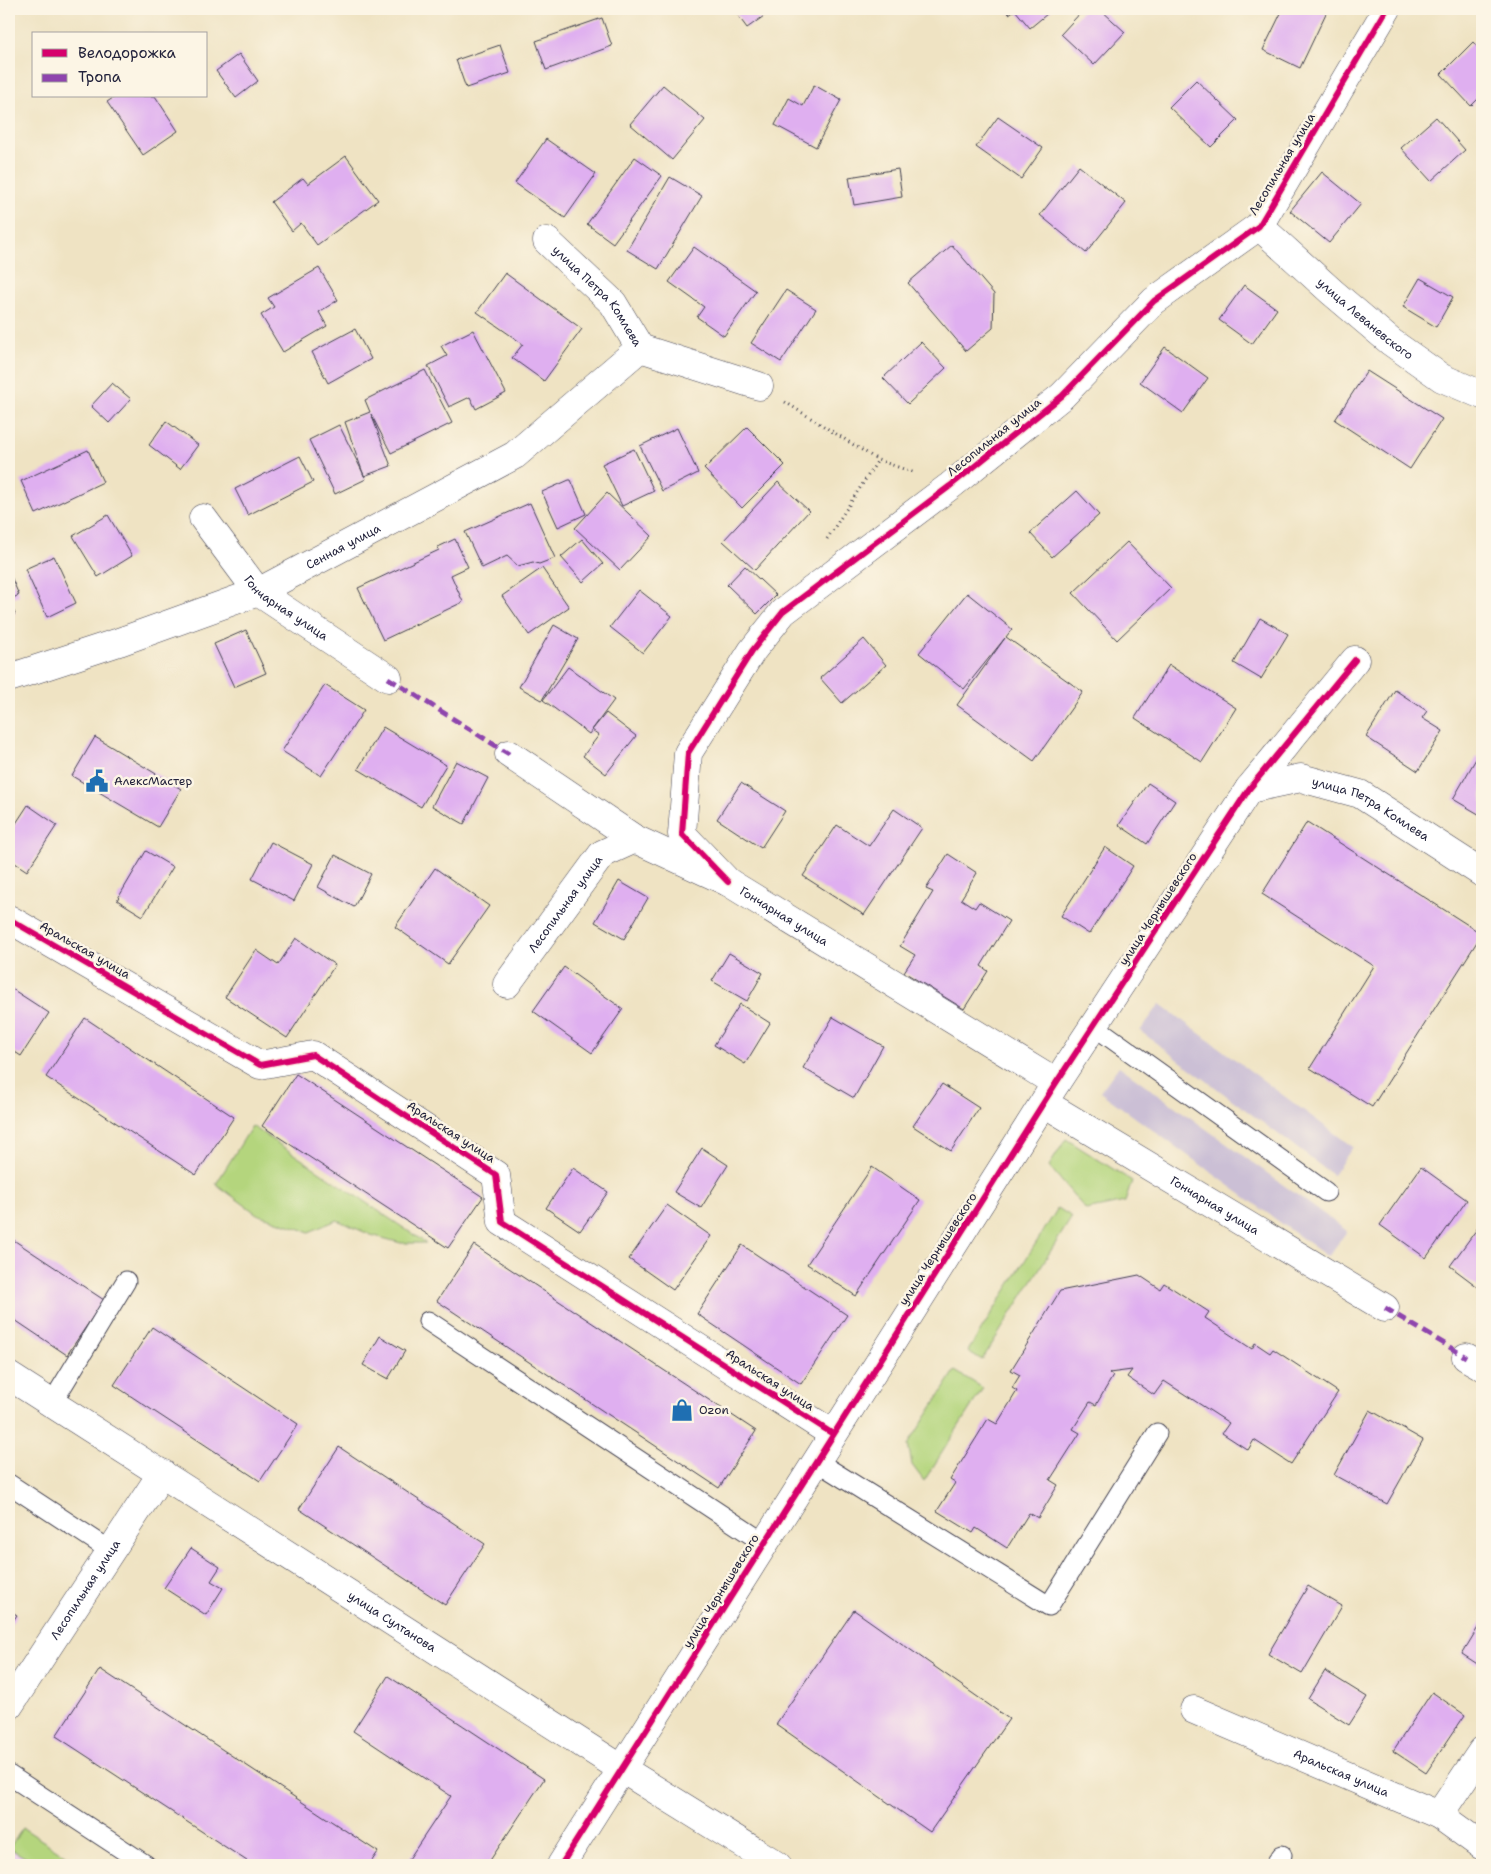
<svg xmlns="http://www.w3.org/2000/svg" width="1491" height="1874" font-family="'Shantell Sans',sans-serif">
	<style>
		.built { fill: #ecd1ea }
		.industrial { fill: #cbbfd5 }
		.green { fill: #b4d57d; stroke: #6b7c5c }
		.building { fill: #dfaff0 }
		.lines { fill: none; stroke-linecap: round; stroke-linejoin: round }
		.service-casing { stroke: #413f4f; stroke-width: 21 }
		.minor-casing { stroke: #413f4f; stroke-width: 29 }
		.path { stroke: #413f4f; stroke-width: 3; stroke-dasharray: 1 4; stroke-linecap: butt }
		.service { stroke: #fff; stroke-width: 19 }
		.minor { stroke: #fff; stroke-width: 28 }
		.quiet { stroke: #8e44ad; stroke-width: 5; stroke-dasharray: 10 5; stroke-linecap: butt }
		.cycleway-casing { stroke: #fcf5e5; stroke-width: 9 }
		.cycleway { stroke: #d6006c; stroke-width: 6 }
		.labels { text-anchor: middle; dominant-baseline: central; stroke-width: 5; stroke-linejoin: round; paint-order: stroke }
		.street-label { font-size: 12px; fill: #22223b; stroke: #fcf5e5 }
		.poi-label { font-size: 12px; fill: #22223b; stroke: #fcf5e5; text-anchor: start }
	</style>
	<rect width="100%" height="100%" fill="#fcf5e5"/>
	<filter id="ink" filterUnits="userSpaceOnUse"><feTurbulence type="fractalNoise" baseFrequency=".02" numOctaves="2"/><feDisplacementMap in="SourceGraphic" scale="10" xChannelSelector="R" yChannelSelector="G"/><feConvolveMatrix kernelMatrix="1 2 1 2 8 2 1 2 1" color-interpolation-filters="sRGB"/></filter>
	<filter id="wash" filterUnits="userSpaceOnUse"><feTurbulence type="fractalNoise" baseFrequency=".0096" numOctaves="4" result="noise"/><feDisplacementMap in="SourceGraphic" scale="20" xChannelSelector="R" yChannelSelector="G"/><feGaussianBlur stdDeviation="1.12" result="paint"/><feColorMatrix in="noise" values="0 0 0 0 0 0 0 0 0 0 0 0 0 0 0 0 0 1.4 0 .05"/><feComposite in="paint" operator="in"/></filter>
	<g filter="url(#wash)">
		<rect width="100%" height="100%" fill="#efe3c3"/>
		<polygon class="built" points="9,1848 38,1865 9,1865"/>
		<g class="industrial">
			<polygon points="1160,1004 1353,1147 1333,1175 1140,1031"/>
			<polygon points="1119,1066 1347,1231 1328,1257 1100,1092"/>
		</g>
		<g class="green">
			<polygon points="252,1126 426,1243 401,1243 371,1235 337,1220 309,1232 257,1214 216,1184"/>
			<polygon points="1066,1139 1132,1181 1125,1202 1086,1210 1049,1166"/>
			<polygon points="1058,1208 1072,1217 982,1360 968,1351"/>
			<polygon points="955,1371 983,1388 924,1481 912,1465 908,1445"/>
			<polygon points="23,1828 80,1865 38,1865 9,1848"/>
		</g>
		<g id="blocks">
			<g class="building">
				<polygon points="733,9 774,9 747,28"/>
				<polygon points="1005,9 1053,9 1030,28 1015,10 1009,14"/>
				<polygon points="1084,9 1100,9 1125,32 1094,65 1061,34"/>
				<polygon points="1283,9 1328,9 1300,68 1263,50"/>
				<polygon points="602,18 612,46 546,70 536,41"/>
				<polygon points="1473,42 1482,52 1482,95 1471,106 1441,74"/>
				<polygon points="500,45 510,73 466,88 456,60"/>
				<polygon points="239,54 258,81 236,98 216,71"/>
				<polygon points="1196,80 1238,120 1211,147 1169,107"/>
				<polygon points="663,85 705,120 672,160 630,124"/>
				<polygon points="814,85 841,100 816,147 775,125 789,98 803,106"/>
				<polygon points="116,96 155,96 178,131 143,155 107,102"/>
				<polygon points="998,117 1043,148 1021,179 976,147"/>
				<polygon points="1436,117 1465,150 1431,181 1401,148"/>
				<polygon points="546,139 596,174 565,218 515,183"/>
				<polygon points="346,156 378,200 317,245 301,223 292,231 271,202 303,178 308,184"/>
				<polygon points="635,157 662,176 613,243 587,224"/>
				<polygon points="1079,166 1126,203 1086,253 1040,215"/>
				<polygon points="898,169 902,197 854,205 849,177"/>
				<polygon points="1322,172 1361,204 1329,243 1290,211"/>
				<polygon points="670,177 702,196 658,269 627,250"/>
				<polygon points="952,245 994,294 993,328 966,351 908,283"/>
				<polygon points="694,247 756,291 724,336 697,317 704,307 669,282"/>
				<polygon points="319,268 338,300 319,312 327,326 283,352 261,315 274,307 268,298"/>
				<polygon points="505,273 582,329 544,381 512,358 523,344 477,312"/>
				<polygon points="1420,278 1453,297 1436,327 1403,307"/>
				<polygon points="1244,285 1277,309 1252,344 1219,320"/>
				<polygon points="786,290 816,309 781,362 751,343"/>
				<polygon points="355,329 371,359 328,383 312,352"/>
				<polygon points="473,330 506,393 476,409 470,397 449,407 428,366 447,356 441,346"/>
				<polygon points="921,342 946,368 908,404 883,378"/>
				<polygon points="1165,347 1208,378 1183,413 1140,382"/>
				<polygon points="425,370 452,423 391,453 371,414 391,466 364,476 345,422 370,412 365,400"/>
				<polygon points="1367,371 1442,419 1410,469 1335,420"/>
				<polygon points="112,383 131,399 109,423 91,406"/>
				<polygon points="166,421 198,445 180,469 149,445"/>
				<polygon points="339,425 366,479 335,494 309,440"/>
				<polygon points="747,427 785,465 742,508 704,469"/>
				<polygon points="677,428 698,473 662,491 640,446"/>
				<polygon points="634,449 654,491 622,506 602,464"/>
				<polygon points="88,450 103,482 36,514 21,481"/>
				<polygon points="300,456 313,482 248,515 235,489"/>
				<polygon points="569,480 571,480 586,514 558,527 542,492"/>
				<polygon points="778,482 809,511 755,570 723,541"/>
				<polygon points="1077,491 1099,515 1052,557 1030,533"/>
				<polygon points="607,493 652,536 620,570 575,528"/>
				<polygon points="530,503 555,558 539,564 533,562 518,566 507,556 482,568 465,532"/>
				<polygon points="108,515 132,556 98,577 73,536"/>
				<polygon points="455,539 468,567 451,575 463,602 383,640 358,588 439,550 438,547"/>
				<polygon points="582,539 603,564 583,582 561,557"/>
				<polygon points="1127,542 1171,588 1117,640 1073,593"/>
				<polygon points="54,556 76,603 47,617 25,569"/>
				<polygon points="745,566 776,595 757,614 727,585"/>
				<polygon points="542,568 569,607 529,635 502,596"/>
				<polygon points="9,572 19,595 9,600 15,614 9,617"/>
				<polygon points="639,590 672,616 643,653 610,627"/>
				<polygon points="967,593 1012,629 1006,637 1083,692 1034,761 957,705 1005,638 964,689 919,653"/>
				<polygon points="1260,618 1288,634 1261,679 1234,663"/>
				<polygon points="554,625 578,639 542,700 519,687"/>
				<polygon points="246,630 266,673 234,687 214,644"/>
				<polygon points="864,639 886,665 842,703 820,678"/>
				<polygon points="1169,665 1236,708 1202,762 1135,718"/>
				<polygon points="568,667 614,700 589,734 543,700"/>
				<polygon points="325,685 364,710 321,776 282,751"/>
				<polygon points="1395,690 1427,711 1422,718 1443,731 1418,771 1366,737"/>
				<polygon points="606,713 636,736 606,774 583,756 599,735 592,730"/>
				<polygon points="383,727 446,765 421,807 358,769"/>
				<polygon points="95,737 181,789 158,827 72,776"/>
				<polygon points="1477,757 1482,760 1482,816 1453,799"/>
				<polygon points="456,761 488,778 464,824 432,806"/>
				<polygon points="741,783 785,811 761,848 717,819"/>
				<polygon points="1148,783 1175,801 1147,844 1119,825"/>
				<polygon points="28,805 57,825 27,871 9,859 9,834"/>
				<polygon points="894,809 922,828 864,915 803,876 837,825 869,846"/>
				<polygon points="1307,822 1482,934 1372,1107 1310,1068 1374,966 1262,894"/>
				<polygon points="271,842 313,864 294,901 252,879"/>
				<polygon points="1105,847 1133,866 1089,934 1061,916"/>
				<polygon points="146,851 173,867 143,916 117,900"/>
				<polygon points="948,854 977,873 961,899 975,908 979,902 1009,921 981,966 988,971 964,1009 904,972 915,955 900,946 933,892 926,889"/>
				<polygon points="335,855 371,874 354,907 318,887"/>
				<polygon points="435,868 489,906 448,964 395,927"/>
				<polygon points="619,881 648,898 624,939 595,922"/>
				<polygon points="296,938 335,965 287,1038 225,997 256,950 278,965"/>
				<polygon points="729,953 763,973 747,1001 712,981"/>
				<polygon points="564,967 623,1009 592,1053 533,1011"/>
				<polygon points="9,987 49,1013 21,1056 9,1048"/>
				<polygon points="740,1004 770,1023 745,1064 714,1045"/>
				<polygon points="833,1017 883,1046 854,1098 803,1068"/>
				<polygon points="85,1018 234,1117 196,1175 46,1077"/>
				<polygon points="296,1074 483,1197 448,1248 262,1126"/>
				<polygon points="942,1084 979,1108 951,1151 913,1126"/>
				<polygon points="702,1148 728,1165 701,1208 674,1192"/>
				<polygon points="872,1167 920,1200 856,1296 807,1264"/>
				<polygon points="1421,1167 1467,1200 1426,1258 1380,1225"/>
				<polygon points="573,1168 608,1192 580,1231 546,1208"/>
				<polygon points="667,1205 711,1236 673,1290 629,1259"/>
				<polygon points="1482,1222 1482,1290 1450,1266"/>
				<polygon points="9,1237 104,1300 67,1355 9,1316"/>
				<polygon points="474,1245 756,1431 719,1488 437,1301"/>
				<polygon points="742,1245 847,1315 801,1384 697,1314"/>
				<polygon points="1139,1275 1160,1289 1164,1283 1209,1312 1205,1318 1252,1349 1255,1343 1270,1353 1273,1349 1338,1392 1291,1464 1254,1440 1248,1450 1222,1433 1229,1423 1164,1381 1154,1395 1127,1377 1132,1370 1109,1373 1113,1376 1096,1405 1090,1402 1073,1429 1080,1433 1050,1480 1058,1485 1038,1518 1029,1513 1007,1548 976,1528 973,1533 937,1511 955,1483 950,1480 988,1419 997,1424 1017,1391 1012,1388 1020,1375 1011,1370 1060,1291"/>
				<polygon points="152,1327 298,1424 260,1481 114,1385"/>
				<polygon points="380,1336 405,1351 388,1379 363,1365"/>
				<polygon points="1370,1410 1423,1440 1387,1504 1334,1475"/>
				<polygon points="339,1447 485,1544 445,1605 299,1509"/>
				<polygon points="191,1548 220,1567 211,1581 223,1588 206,1615 164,1588"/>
				<polygon points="1308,1586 1342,1606 1302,1674 1268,1654"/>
				<polygon points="9,1610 17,1615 9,1627"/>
				<polygon points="854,1610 1009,1719 930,1832 776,1724"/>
				<polygon points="1482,1621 1482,1667 1462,1654"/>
				<polygon points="100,1669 378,1852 369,1865 253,1865 56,1736"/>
				<polygon points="1325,1671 1367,1697 1349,1725 1308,1699"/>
				<polygon points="388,1676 544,1779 487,1865 405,1865 451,1796 353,1731"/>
				<polygon points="1432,1692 1465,1715 1426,1773 1393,1751"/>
			</g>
		</g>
	</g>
	<g filter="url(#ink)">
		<use href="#blocks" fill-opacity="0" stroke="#413f4f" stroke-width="1"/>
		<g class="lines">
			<defs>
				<g id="service">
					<polyline points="1094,1026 1326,1192"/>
					<polyline points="428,1321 764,1543"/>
					<polyline points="52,1403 126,1281"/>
					<polyline points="816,1461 1049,1606 1157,1433"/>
					<polyline points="9,1484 111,1551"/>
					<polyline points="9,1775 146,1865"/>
					<polyline points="1275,1865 1282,1855"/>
				</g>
				<g id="minor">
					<path id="s1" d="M1259,226L1332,292L1391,342L1442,378L1482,395"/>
					<path id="s2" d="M547,241L613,303L640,348L759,386"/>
					<path id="s3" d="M203,518L258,592L388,678"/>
					<path id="s4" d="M9,678L119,642L258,592L515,455L640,348"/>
					<path id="s5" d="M509,754L635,839L728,882L1056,1083"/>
					<path id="s6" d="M1249,789L1301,778L1360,794L1482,873"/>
					<polyline points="728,882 682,834 688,753 752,651 783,612 950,486 1062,396 1154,301 1259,226 1387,9"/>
					<polyline points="9,919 260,1065 313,1055 496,1175 502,1222 833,1434"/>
					<path id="s7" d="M507,984L602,854L635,839"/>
					<path id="s8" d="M1044,1103L1385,1308"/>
					<polyline points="1466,1357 1482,1366"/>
					<path id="s9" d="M9,1376L622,1769L777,1865"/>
					<path id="s10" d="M9,1706L162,1473"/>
					<path id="s11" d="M1194,1710L1439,1815L1482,1846"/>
					<polyline points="1439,1815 1482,1751"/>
					<polyline points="561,1865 1056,1083 1249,789 1355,660"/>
				</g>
			</defs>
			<use href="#service" class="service-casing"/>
			<use href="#minor" class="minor-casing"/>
			<g class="path">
				<polyline points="785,402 878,460 915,473"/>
				<polyline points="827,539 878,460"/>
			</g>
			<use href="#service" class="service"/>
			<use href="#minor" class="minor"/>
			<g class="quiet">
				<polyline points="388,678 509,754"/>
				<polyline points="1385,1308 1466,1357"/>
			</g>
			<defs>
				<g id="cycleway">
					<polyline points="728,882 682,834 688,753 752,651 783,612 950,486 1062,396 1154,301 1259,226 1387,9"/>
					<polyline points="9,919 260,1065 313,1055 496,1175 502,1222 833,1434"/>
					<polyline points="561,1865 1056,1083 1249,789 1355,660"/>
				</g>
			</defs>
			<use href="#cycleway" class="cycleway-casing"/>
			<use href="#cycleway" class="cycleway"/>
		</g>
	</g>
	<defs>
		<symbol id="civic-bare" viewBox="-9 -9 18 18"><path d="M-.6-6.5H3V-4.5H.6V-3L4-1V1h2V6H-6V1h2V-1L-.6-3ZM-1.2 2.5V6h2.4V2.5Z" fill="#1f6fb2" stroke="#fcf5e5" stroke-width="2.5" paint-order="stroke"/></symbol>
		<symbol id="shop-bare" viewBox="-9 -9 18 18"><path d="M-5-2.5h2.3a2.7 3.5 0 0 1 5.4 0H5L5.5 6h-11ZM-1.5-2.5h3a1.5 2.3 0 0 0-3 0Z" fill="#1f6fb2" stroke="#fcf5e5" stroke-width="2.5" paint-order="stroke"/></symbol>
	</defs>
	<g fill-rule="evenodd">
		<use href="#civic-bare" x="81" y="765" width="32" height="32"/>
		<use href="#shop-bare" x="666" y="1394" width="32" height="32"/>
	</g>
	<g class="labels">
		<g class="street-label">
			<text transform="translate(1282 164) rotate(-59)">Лесопильная улица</text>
			<text stroke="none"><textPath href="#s2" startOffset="75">улица Петра Комлева</textPath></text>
			<text stroke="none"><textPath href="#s1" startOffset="141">улица Леваневского</textPath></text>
			<text transform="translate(994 437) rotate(-39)">Лесопильная улица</text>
			<text stroke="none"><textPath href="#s4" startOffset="360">Сенная улица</textPath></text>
			<text stroke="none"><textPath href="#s3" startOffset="124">Гончарная улица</textPath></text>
			<text stroke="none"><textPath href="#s6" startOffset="130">улица Петра Комлева</textPath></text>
			<text stroke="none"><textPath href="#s7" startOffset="99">Лесопильная улица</textPath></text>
			<text transform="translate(1158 909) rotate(-57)">улица Чернышевского</text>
			<text stroke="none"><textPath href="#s5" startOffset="320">Гончарная улица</textPath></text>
			<text transform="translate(85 950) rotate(30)">Аральская улица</text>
			<text transform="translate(451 1132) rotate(33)">Аральская улица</text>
			<text stroke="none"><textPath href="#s8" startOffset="199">Гончарная улица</textPath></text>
			<text transform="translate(938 1249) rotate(-57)">улица Чернышевского</text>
			<text transform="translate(770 1380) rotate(33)">Аральская улица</text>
			<text stroke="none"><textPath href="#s10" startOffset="139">Лесопильная улица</textPath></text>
			<text transform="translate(721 1591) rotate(-58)">улица Чернышевского</text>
			<text stroke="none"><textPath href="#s9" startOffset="455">улица Султанова</textPath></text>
			<text stroke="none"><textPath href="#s11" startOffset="160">Аральская улица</textPath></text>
		</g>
		<g class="poi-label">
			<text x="114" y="781">АлексМастер</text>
			<text x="699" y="1410">Ozon</text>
		</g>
	</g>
	<rect width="1491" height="1874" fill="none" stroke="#fcf5e5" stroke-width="30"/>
	<rect x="32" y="32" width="175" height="65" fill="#fcf5e5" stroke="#a5a1a1"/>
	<rect x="42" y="49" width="25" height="8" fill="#d6006c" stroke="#a5a1a1"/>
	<text x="78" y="58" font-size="15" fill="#22223b">Велодорожка</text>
	<rect x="42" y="74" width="25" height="8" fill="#8e44ad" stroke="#a5a1a1"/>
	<text x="78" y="82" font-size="15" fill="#22223b">Тропа</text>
</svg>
